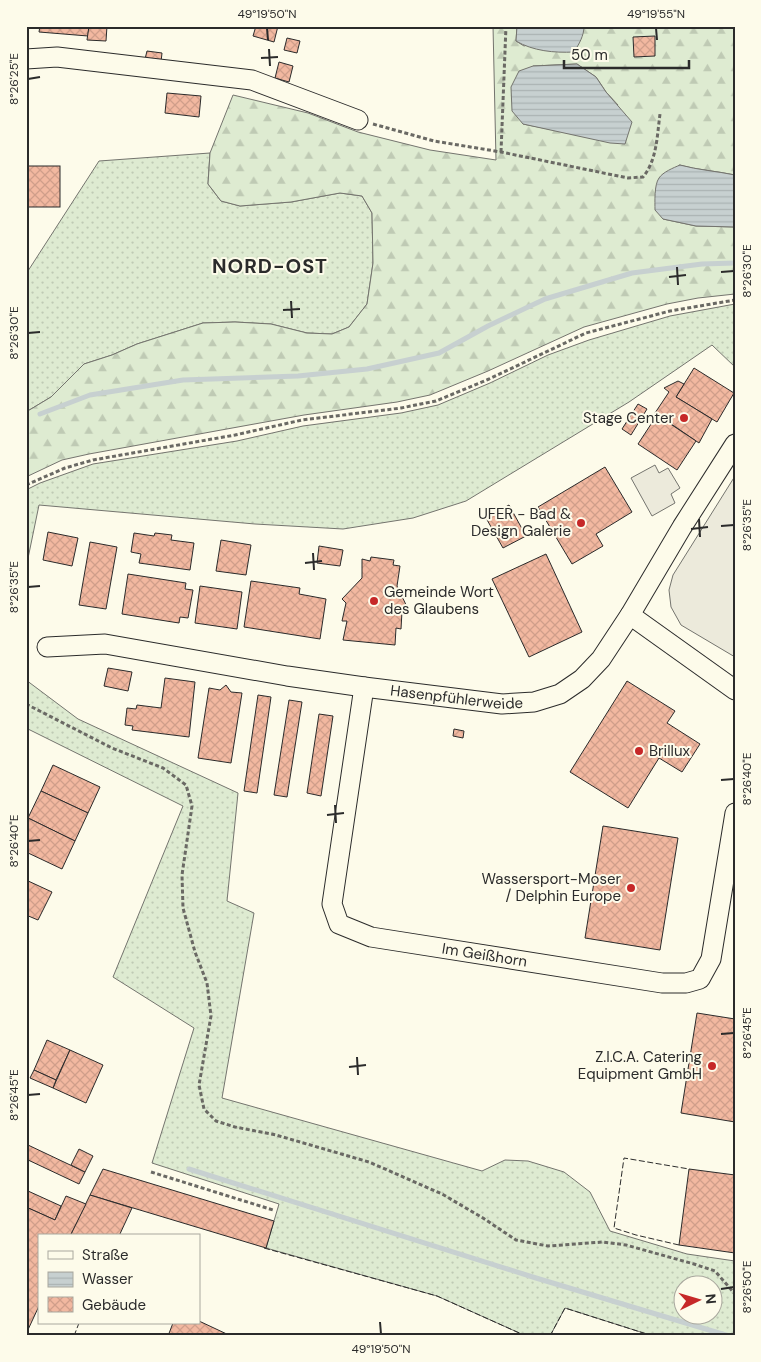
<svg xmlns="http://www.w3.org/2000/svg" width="761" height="1362" font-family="'DM Sans',sans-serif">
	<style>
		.grass { fill: url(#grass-dots); stroke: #74746e; fill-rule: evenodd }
		.forest { fill: url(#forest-firs); stroke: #74746e; fill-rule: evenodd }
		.parking { fill: #eceadb; stroke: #74746e }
		.water { fill: url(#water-rules); stroke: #74746e }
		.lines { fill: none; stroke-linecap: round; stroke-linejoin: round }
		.stream { stroke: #c7d0d0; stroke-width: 5 }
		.building { fill: url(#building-cross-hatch); stroke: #2b2b2b }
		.minor-casing { stroke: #2b2b2b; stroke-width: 21 }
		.path { stroke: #6a6964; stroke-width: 3; stroke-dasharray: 4 2.5; stroke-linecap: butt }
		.minor { stroke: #fdfbea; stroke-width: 19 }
		.fence { stroke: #2b2b2b; stroke-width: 1; stroke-dasharray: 6 2.5; stroke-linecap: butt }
		.ticks { fill: none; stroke: #2b2b2b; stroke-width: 2 }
		.poi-dot { fill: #c62828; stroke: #fdfbea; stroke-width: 2 }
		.labels { text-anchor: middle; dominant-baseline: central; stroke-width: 4; stroke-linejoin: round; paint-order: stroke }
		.poi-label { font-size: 15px; fill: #2b2b2b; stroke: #fdfbea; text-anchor: end }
		.street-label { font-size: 15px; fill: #2b2b2b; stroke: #fdfbea }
		.district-label { font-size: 20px; font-weight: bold; letter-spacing: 1px; fill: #2b2b2b; stroke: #fdfbea }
		.neatline { fill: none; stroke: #2b2b2b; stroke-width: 2 }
		.ticks-label { font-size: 12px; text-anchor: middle; fill: #2b2b2b }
	</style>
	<defs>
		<pattern id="grass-dots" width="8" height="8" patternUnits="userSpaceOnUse" patternTransform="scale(1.25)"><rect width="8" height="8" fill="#deebd1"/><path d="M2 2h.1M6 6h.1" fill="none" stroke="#bfcab4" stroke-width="1.8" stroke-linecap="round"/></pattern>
		<pattern id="forest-firs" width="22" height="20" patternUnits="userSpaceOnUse" patternTransform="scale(1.25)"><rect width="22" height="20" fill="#deebd1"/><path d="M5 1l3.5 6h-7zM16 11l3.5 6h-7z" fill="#bfcab4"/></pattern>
		<pattern id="water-rules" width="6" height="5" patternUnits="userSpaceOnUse" patternTransform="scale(1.25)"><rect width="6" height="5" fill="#c7d0d0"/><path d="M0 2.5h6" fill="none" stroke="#abb3b3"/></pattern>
		<pattern id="building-cross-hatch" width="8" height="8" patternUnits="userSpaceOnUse" patternTransform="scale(1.25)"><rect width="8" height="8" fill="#f2b8a0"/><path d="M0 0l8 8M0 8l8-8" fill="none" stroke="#d09e8a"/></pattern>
	</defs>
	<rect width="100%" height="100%" fill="#fdfbea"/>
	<g class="grass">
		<polygon points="210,153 208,184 221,201 240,206 291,202 340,193 362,196 372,213 373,263 367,304 349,327 332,334 307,333 271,324 235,322 203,323 137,344 112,355 84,364 51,397 26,412 26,274 99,161"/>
		<polygon points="735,304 735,367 712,345 629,402 466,501 413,518 343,529 255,524 39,505 26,568 26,490 40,483 93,464 237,441 303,426 401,413 438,405 490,383 548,355 589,340 670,316"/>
		<path d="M26,680L78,719L238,793L227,901L254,913L222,1098L482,1171L505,1160L528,1161L564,1172L590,1192L610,1231L687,1254L735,1261V1336H653L565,1308L550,1336H526L437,1296L266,1248L279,1204L152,1163L194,1028L113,977L183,806L26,728ZM684,1284H714V1314H684Z"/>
	</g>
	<path class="forest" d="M493,26H517L516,41L524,46L584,29V26H735V175C716,171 698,170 679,165L663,219L696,226L735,227V294L698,298L667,304L584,327L488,371L430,395L397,402L304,415L89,454L62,460L26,477V412L51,397L84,364L112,355L137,344L203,323L235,322L271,324L307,333L332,334L349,327L367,304L373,263L372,213L362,196L340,193L291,202L240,206L221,201L208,184L210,153L233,95L308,113L358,132L430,150L496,160ZM577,64L596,77L606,92L618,105L579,135L523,124L533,66Z"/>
	<g class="parking">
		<polygon points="655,465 659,473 668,468 680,488 671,494 675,503 652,516 631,478"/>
		<polygon points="735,476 735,657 681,625 671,607 669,590 673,575"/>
	</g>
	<g class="water">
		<path d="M517,26H584C584,36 579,44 574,52C554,53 533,51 516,41Z"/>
		<polygon points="577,64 596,77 606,92 632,122 625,144 610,143 523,124 512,111 511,87 519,71 533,66"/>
		<path d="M680,165C698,170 716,171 735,175V227L696,226L663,219L655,210C655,202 654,185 659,178C663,172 673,168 680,165Z"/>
	</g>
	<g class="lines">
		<g class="stream">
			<polyline points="40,414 90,395 183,380 298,376 367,369 439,353 488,326 545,299 632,273 702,264 735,263"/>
			<polyline points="189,1169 536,1278 729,1336"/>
		</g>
	</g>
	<g class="building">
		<polygon points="40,26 89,26 88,36 39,32"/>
		<polygon points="89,26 107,26 106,41 87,40"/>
		<polygon points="256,26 278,26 274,42 253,36"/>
		<polygon points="655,36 655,56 634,57 633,37"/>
		<polygon points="287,38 300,41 297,53 284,50"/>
		<polygon points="147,51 162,53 161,62 145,59"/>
		<polygon points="279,62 293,66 289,82 275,78"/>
		<polygon points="167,93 201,96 199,117 165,113"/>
		<rect x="26" y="166" width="34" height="41"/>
		<polygon points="694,368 734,393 717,422 676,397"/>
		<polygon points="678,381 684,384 676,397 712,419 699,443 655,413 669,392 664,388"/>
		<polygon points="638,404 647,409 631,435 622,429"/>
		<polygon points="657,415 696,441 677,470 638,444"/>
		<polygon points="605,467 632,512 596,534 603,546 572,564 538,507"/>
		<polygon points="509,505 526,536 503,548 486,518"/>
		<polygon points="48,532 78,538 72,566 43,560"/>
		<polygon points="134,533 154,536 155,533 172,535 171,540 194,543 190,570 139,563 141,554 131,552"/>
		<polygon points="221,540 251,545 246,575 216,571"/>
		<polygon points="90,542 117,547 106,609 79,605"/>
		<polygon points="319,546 343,550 340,566 317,563"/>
		<polygon points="546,554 582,632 529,657 492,579"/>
		<polygon points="371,557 394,560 393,565 400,566 397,586 408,609 402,611 401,629 396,628 395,645 343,640 347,621 342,621 346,603 342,599 362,578 362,559 370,561"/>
		<polygon points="128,574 186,583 185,589 193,590 188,618 180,617 179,623 122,614"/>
		<polygon points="251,581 300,588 299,594 326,599 320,639 244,627"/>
		<polygon points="200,586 242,592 237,629 195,623"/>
		<polygon points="108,668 132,672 128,691 104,686"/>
		<polygon points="165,678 195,682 189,737 132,730 133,726 125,725 127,708 136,709 137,705 161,708"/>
		<polygon points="627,681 675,711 667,723 700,744 682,772 659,758 628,808 570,772"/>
		<polygon points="226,685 231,692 242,693 231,763 198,758 209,688 220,690"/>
		<polygon points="258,695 271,697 257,793 244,791"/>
		<polygon points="289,700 302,702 287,797 274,795"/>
		<polygon points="319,714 333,716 321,796 307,793"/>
		<polygon points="454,729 464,731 463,738 453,736"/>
		<polygon points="53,765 100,787 88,813 41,791"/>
		<polygon points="41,791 88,813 75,841 28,818"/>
		<polygon points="28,818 75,841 62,869 26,852 26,822"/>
		<polygon points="603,826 678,838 660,950 585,938"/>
		<polygon points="26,880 52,892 38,920 26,915"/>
		<polygon points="697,1013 735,1019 735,1122 681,1113"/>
		<polygon points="47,1040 70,1050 56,1080 34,1070"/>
		<polygon points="70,1050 103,1065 86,1103 53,1088"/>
		<polygon points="34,1070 56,1080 53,1088 30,1078"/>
		<polygon points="28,1145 85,1172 79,1184 26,1159 26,1148"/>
		<polygon points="79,1149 93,1156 85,1172 71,1165"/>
		<polygon points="103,1169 274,1221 266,1248 90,1195"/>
		<polygon points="689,1169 735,1175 735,1253 679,1245"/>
		<polygon points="28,1191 61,1206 55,1220 26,1207 26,1196"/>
		<polygon points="90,1195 132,1208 119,1236 70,1236"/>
		<polygon points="66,1196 86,1204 70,1236 39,1236 39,1306 26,1334 26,1207 55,1220"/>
		<polygon points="199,1321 231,1336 168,1336 173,1323 199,1323"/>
	</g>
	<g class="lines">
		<defs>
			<g id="minor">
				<polyline points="26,59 57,57 252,80 358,120"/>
				<polyline points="630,615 735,690"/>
				<path id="s1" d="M47,647L105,644L287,676L364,687L502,704L534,702L560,694L582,679L601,659L630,615L682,527L735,444"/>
				<path id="s2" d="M364,687L332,904L339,924L371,937L662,983H686L700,979L711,959L735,813"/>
			</g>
		</defs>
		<use href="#minor" class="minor-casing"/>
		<g class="path">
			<path d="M373,124L434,141L501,152L628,178L643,177C657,160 657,136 660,114"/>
			<polyline points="501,152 506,26"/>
			<polyline points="26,485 65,468 93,460 235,435 302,420 401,408 436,401 489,379 586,333 670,311 735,300"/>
			<polyline points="26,704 112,748 163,768 186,785 192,806 182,875 183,908 195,952 207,983 211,1016 199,1085 204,1109 216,1121 235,1127 276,1135 369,1162 442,1194 483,1218 516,1240 548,1246 603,1242 626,1245 694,1264 715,1271 735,1294"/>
			<polyline points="151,1172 273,1210"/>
		</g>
		<use href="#minor" class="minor"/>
		<g class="fence">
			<polyline points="679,1245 636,1235 614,1228 624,1158 689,1169"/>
			<polyline points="264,1248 437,1296 526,1336"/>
			<polyline points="74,1336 79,1323"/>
			<polyline points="550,1336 565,1308 653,1336"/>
		</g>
	</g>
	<path class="ticks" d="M267,28L268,40M656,28L657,40M269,49L270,66M261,58L278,57M28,79L40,77M677,267L678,285M721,272L734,271M669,277L686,275M291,301L292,318M283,310L300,309M28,333L40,332M699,519L700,537M721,526L734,525M691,529L708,527M313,553L314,570M305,563L322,561M28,587L40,586M721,780L734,779M335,805L336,823M327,815L344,813M28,841L40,840M721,1034L734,1033M357,1057L358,1075M349,1067L366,1065M28,1095L40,1094M721,1289L734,1287M380,1322L381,1334"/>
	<g class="poi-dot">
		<circle cx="684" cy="418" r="5"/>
		<circle cx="581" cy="523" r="5"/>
		<circle cx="374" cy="601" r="5"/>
		<circle cx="639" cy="751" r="5"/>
		<circle cx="631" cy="888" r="5"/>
		<circle cx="712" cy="1066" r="5"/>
	</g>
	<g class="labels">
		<g class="poi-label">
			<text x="674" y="418">Stage Center</text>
			<text x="571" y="514">UFER - Bad &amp;<tspan x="571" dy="17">Design Galerie</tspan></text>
			<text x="384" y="592" text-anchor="start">Gemeinde Wort<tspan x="384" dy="17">des Glaubens</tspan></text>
			<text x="649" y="751" text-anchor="start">Brillux</text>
			<text x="621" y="879">Wassersport-Moser<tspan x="621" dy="17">/ Delphin Europe</tspan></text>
			<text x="702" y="1057">Z.I.C.A. Catering<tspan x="702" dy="17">Equipment GmbH</tspan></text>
		</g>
		<g class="street-label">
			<text stroke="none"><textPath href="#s1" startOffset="414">Hasenpfühlerweide</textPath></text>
			<text stroke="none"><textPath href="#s2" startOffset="390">Im Geißhorn</textPath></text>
		</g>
		<g class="district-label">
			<text x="270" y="266">NORD-OST</text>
		</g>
	</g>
	<rect width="761" height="1362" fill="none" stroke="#fdfbea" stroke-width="55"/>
	<rect x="38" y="1234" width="162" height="90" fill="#fdfbea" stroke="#a9a89e"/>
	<rect x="48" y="1251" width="25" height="8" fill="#fdfbea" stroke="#a9a89e"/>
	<text x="82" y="1260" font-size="15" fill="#2b2b2b">Straße</text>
	<rect x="48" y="1272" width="25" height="15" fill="url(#water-rules)" stroke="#a9a89e"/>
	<text x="82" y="1284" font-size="15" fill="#2b2b2b">Wasser</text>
	<rect x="48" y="1297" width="25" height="15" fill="url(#building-cross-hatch)" stroke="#a9a89e"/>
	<text x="82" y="1310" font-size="15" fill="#2b2b2b">Gebäude</text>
	<g transform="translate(698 1300) rotate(85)"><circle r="24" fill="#fdfbea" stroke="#a9a89e"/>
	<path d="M0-4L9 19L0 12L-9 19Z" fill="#c62828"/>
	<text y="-8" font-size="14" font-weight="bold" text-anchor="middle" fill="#2b2b2b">N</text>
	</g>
	<path d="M564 60v8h125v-8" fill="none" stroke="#2b2b2b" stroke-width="2.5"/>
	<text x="571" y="60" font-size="15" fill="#2b2b2b" stroke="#fdfbea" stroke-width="4" paint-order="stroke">50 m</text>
	<rect x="28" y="28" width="706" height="1306" class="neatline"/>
	<g class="ticks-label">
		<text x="267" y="18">49°19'50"N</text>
		<text x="656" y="18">49°19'55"N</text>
		<text transform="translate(14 79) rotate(-90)" y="4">8°26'25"E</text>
		<text transform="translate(747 271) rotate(-90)" y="4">8°26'30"E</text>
		<text transform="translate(14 333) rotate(-90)" y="4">8°26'30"E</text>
		<text transform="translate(747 525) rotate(-90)" y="4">8°26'35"E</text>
		<text transform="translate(14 587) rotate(-90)" y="4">8°26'35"E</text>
		<text transform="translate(747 779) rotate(-90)" y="4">8°26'40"E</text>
		<text transform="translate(14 841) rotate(-90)" y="4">8°26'40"E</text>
		<text transform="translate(747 1033) rotate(-90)" y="4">8°26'45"E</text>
		<text transform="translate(14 1095) rotate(-90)" y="4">8°26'45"E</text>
		<text transform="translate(747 1287) rotate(-90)" y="4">8°26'50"E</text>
		<text x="381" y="1353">49°19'50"N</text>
	</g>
</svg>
